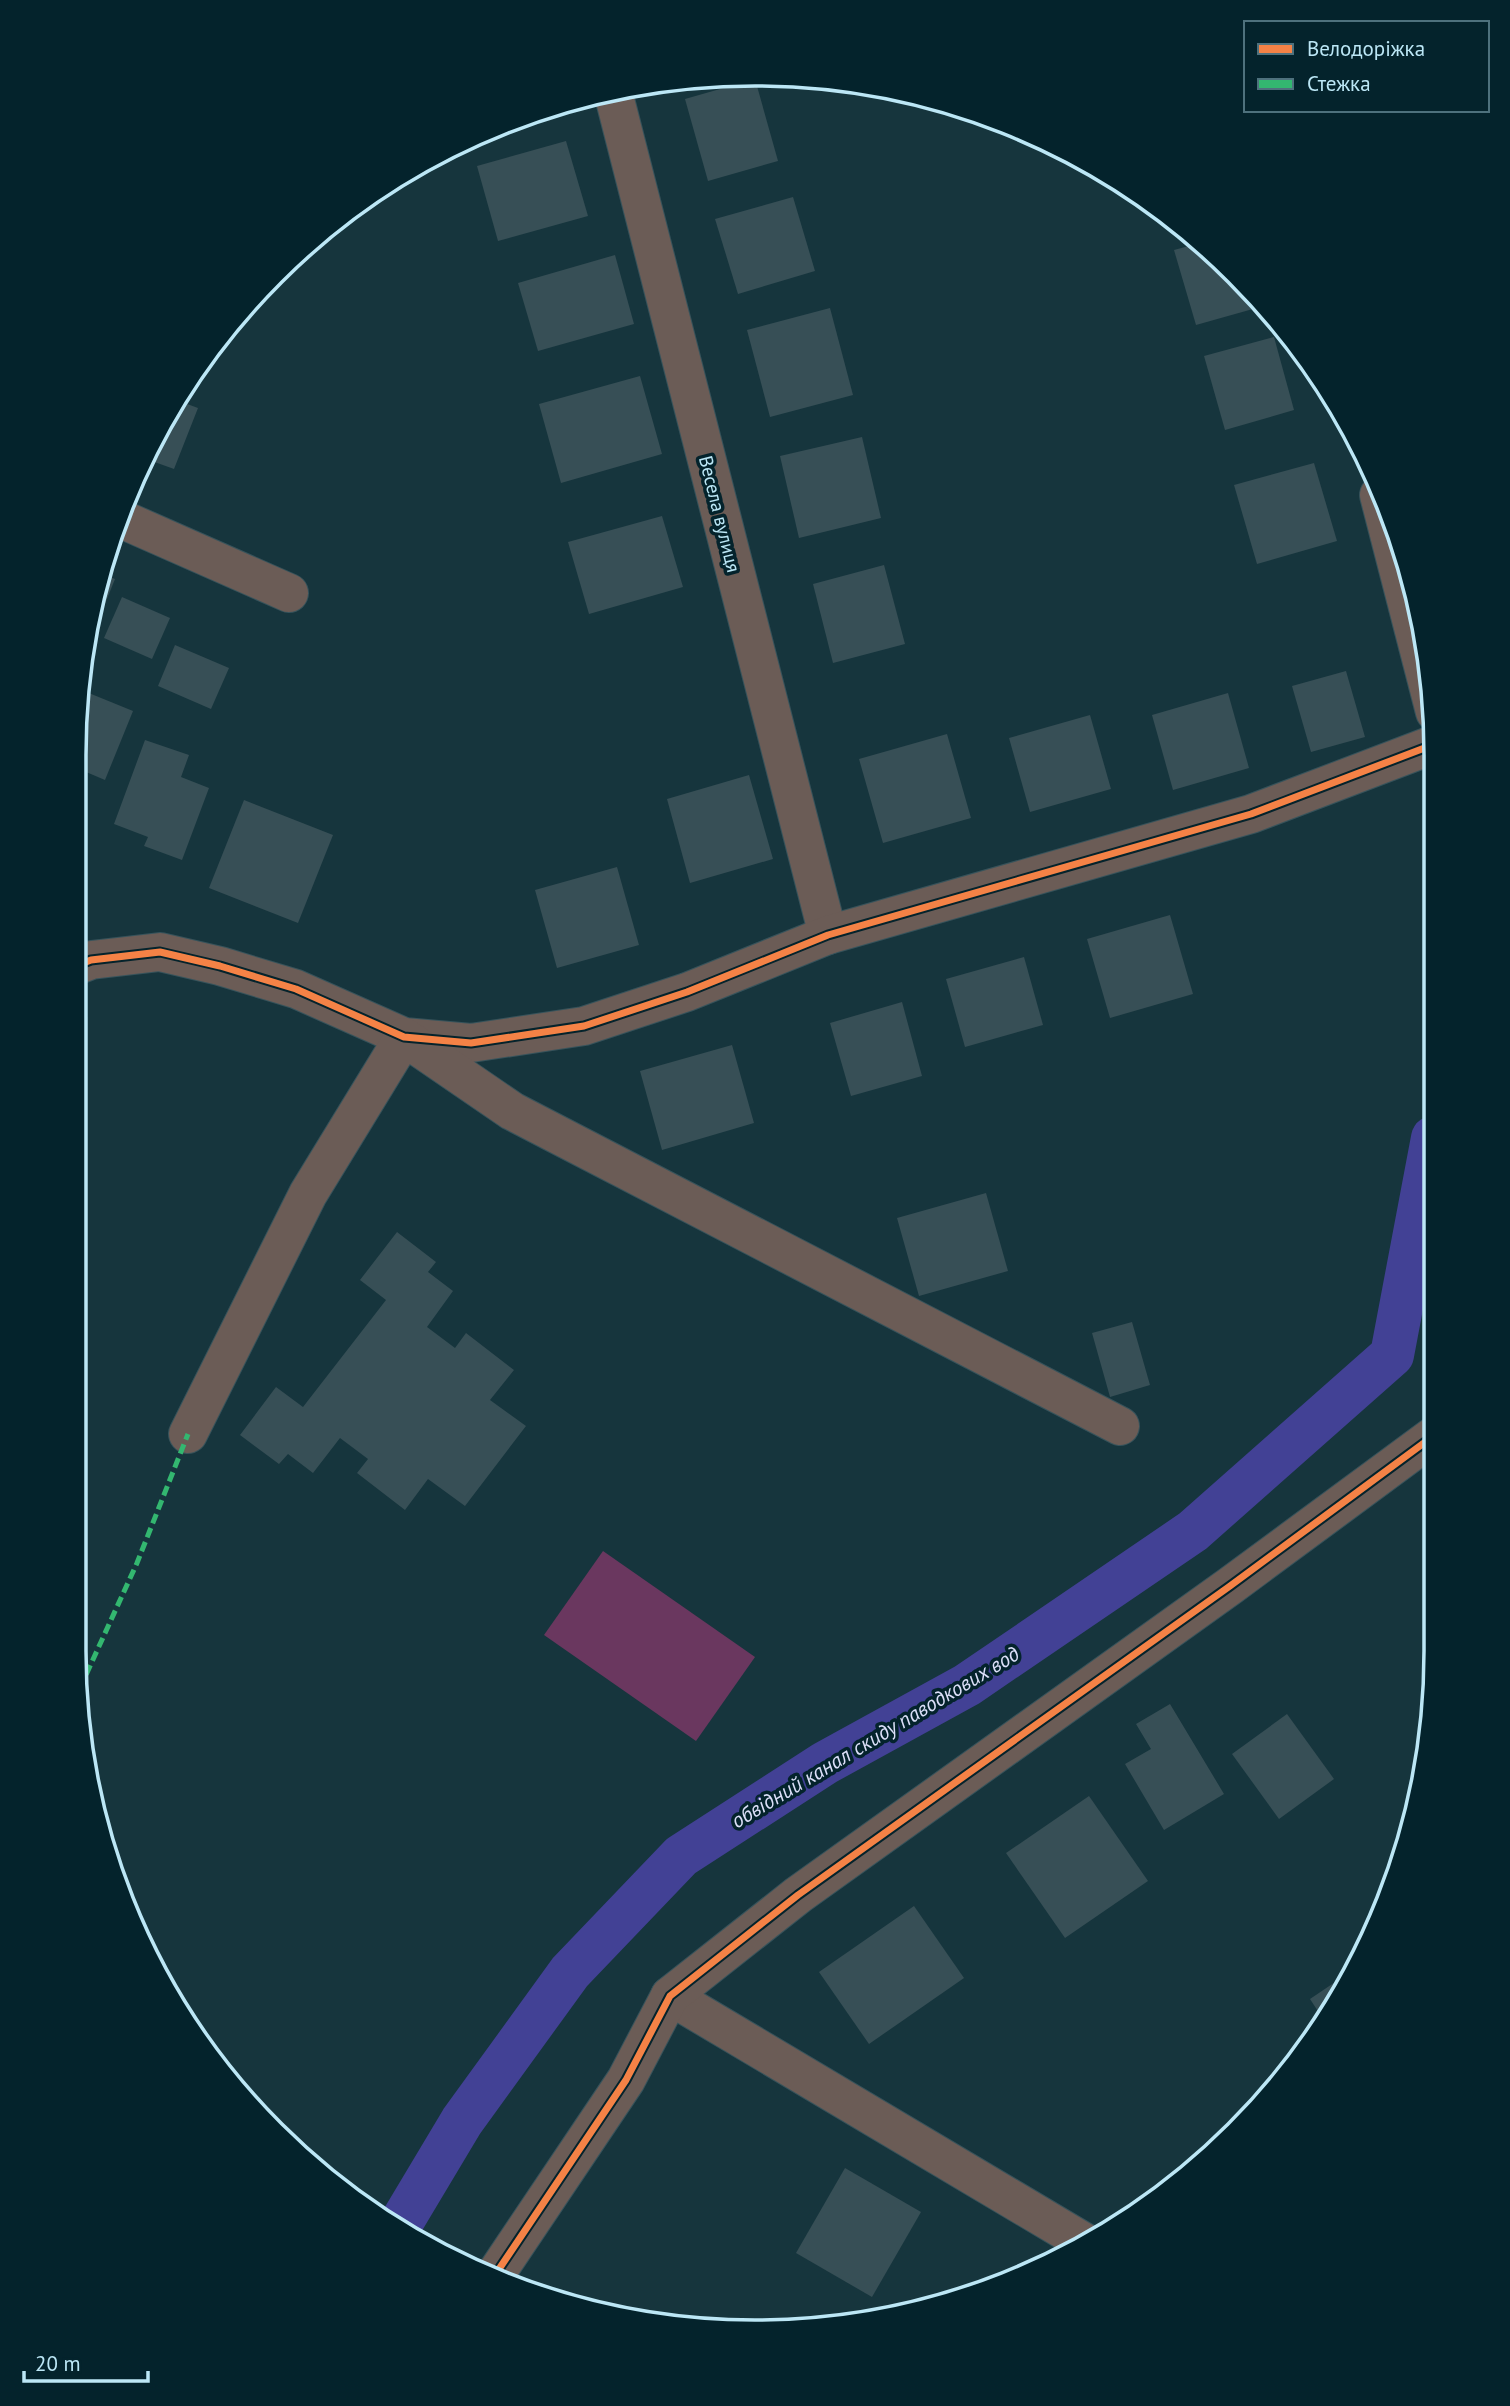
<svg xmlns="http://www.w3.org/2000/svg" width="1510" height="2406" font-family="'PT Sans',sans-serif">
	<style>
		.green { fill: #6a375f }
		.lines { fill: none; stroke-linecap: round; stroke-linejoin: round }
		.canal { stroke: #424195; stroke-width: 44 }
		.building { fill: #374f56 }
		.minor-casing { stroke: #37535b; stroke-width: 40 }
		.minor { stroke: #6b5c56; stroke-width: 38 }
		.quiet { stroke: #33b770; stroke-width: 5; stroke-dasharray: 10 5; stroke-linecap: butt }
		.cycleway-casing { stroke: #04232c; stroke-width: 11 }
		.cycleway { stroke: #f48246; stroke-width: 7 }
		.labels { text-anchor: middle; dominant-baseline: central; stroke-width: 7; stroke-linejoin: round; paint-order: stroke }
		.street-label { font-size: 19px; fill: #bce7f6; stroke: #04232c }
		.water-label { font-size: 21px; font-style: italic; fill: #dce0f9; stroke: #04232c }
		.rim { fill: none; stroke: #bce7f6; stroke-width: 3.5 }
	</style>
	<rect width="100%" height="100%" fill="#16353d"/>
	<polygon class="green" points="603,1551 755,1657 696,1741 544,1635"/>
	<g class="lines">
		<polyline class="canal" points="398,2228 462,2121 570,1972 681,1856 825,1763 967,1685 1193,1531 1392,1355 1433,1138"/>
	</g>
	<g class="building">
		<polygon points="755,79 778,161 708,181 685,99"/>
		<polygon points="566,141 588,216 498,241 477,166"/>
		<polygon points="793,197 815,271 738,294 715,219"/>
		<polygon points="1200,243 1257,296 1260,307 1196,325 1174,250"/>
		<polygon points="615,255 634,324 538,351 518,283"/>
		<polygon points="830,308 853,395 770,417 747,330"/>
		<polygon points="1274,337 1294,410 1225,430 1204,356"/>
		<polygon points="640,376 662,454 561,483 539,404"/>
		<polygon points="179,401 198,408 174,469 149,460 143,478 136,475"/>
		<polygon points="862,437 881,518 799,538 780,456"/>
		<polygon points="1314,463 1337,541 1257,564 1234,485"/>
		<polygon points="662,516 683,587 589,614 568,542"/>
		<polygon points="884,565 905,644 833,663 813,584"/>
		<polygon points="104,575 115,579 88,646 85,645"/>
		<polygon points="122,597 170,618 152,659 104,638"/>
		<polygon points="175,645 229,668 211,709 158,686"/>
		<polygon points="1346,671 1365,737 1311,752 1292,686"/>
		<polygon points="79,689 133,711 105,780 79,769"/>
		<polygon points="1228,693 1249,768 1173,790 1152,715"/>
		<polygon points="1090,715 1111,789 1030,812 1009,738"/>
		<polygon points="947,734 971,818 883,843 859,759"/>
		<polygon points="145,740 189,755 181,777 209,788 182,860 144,846 148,837 114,824"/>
		<polygon points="749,775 773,859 690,883 667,799"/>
		<polygon points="244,800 333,835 298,923 209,888"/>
		<polygon points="617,867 639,945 557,968 535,890"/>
		<polygon points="1170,915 1193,994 1110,1018 1087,939"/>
		<polygon points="1024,957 1043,1025 965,1047 946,979"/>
		<polygon points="902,1002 922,1076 851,1096 830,1023"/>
		<polygon points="732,1045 754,1123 662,1150 640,1071"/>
		<polygon points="986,1193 1008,1271 919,1296 897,1218"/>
		<polygon points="397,1232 436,1262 428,1272 453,1291 427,1327 455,1348 466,1333 514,1370 490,1400 526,1426 465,1506 428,1479 405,1510 357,1473 368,1459 340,1438 313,1473 288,1454 279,1464 240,1435 276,1387 303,1407 386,1300 360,1280"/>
		<polygon points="1132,1322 1150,1385 1110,1397 1092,1333"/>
		<polygon points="1170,1704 1224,1794 1164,1830 1125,1764 1151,1749 1136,1724"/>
		<polygon points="1287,1714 1334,1779 1279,1819 1232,1754"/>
		<polygon points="1089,1796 1148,1881 1065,1938 1006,1853"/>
		<polygon points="914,1906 964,1978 869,2044 819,1972"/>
		<polygon points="1350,1972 1323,2019 1310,1999"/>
		<polygon points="845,2168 921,2212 872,2297 796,2253"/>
	</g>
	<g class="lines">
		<defs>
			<g id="minor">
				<polyline points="613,92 828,935"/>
				<polyline points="1379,495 1435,712"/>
				<polyline points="119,518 289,593"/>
				<polyline points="78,965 91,960 160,952 220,966 296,989 404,1037 471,1043 584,1026 687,992 828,935 1251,814 1435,744"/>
				<polyline points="188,1434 308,1194 404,1037 512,1111 1120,1426"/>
				<polyline points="670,1996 1084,2242"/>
				<polyline points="493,2278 626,2080 670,1996 798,1895 1230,1586 1432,1437"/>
			</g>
		</defs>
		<use href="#minor" class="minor-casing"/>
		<use href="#minor" class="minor"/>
		<polyline class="quiet" points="80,1688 137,1563 188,1434"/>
		<defs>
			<g id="cycleway">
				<polyline points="78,965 91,960 160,952 220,966 296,989 404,1037 471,1043 584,1026 687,992 828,935 1251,814 1435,744"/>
				<polyline points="493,2278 626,2080 670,1996 798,1895 1230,1586 1432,1437"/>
			</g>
		</defs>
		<use href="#cycleway" class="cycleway-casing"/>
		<use href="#cycleway" class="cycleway"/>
	</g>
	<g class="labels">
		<g class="street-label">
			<text transform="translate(720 514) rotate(76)">Весела вулиця</text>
		</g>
		<g class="water-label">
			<text transform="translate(875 1737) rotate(-31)">обвідний канал скиду паводкових вод</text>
		</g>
	</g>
	<path d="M0 0H1510V2406H0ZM755 86H755A669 669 0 0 1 1424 755V1651A669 669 0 0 1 755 2320H755A669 669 0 0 1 86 1651V755A669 669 0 0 1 755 86Z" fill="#04232c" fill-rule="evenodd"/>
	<path class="rim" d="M755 86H755A669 669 0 0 1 1424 755V1651A669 669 0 0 1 755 2320H755A669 669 0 0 1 86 1651V755A669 669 0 0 1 755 86Z"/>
	<rect x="1244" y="21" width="245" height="91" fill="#04232c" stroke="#4e717d" stroke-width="2"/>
	<rect x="1258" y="44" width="35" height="10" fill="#f48246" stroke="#4e717d" stroke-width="2"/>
	<text x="1307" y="56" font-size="21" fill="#bce7f6">Велодоріжка</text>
	<rect x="1258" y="79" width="35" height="10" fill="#33b770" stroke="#4e717d" stroke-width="2"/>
	<text x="1307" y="91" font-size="21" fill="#bce7f6">Стежка</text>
	<path d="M24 2371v10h124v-10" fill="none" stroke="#bce7f6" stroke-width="3.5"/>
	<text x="35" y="2371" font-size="21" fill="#bce7f6" stroke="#04232c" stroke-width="5" paint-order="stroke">20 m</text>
</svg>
